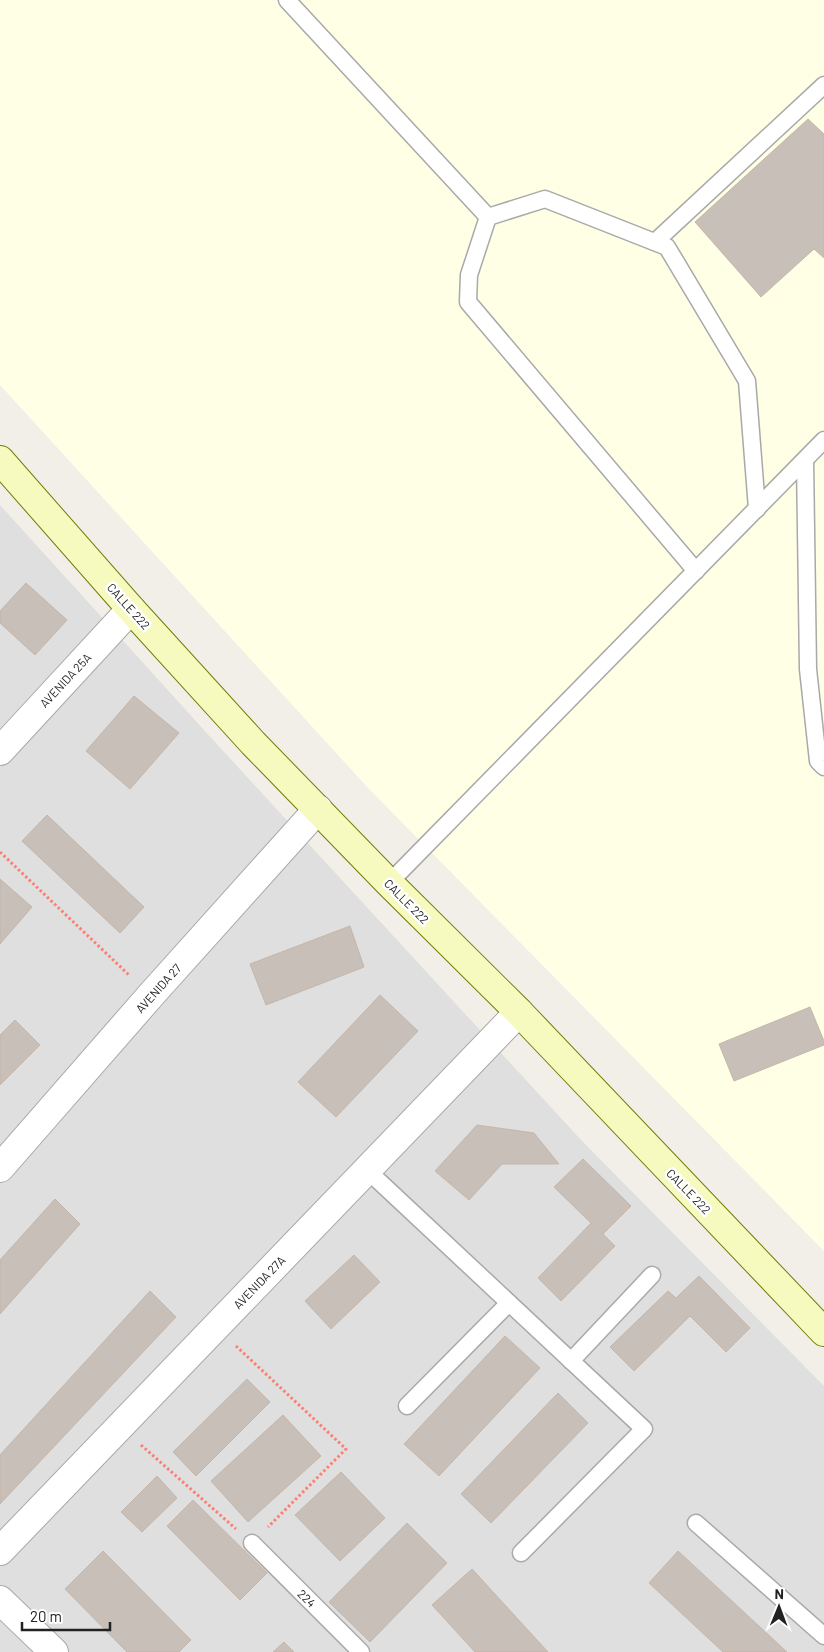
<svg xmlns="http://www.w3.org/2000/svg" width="824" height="1652" font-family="Barlow,sans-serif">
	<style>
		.residential { fill: #e0dfdf }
		.education { fill: #ffffe5 }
		.building { fill: #c7bfb8; stroke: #c4b6ab }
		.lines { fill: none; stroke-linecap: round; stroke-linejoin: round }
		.service-casing { stroke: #a9a9a9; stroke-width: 19 }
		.minor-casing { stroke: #a9a9a9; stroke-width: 30 }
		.secondary-casing { stroke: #707d05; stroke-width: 30 }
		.path { stroke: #fa8072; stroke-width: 3; stroke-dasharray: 2.5 2.5; stroke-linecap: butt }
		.service { stroke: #fff; stroke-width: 16 }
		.minor { stroke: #fff; stroke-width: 28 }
		.secondary { stroke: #f7fabf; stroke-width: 28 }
		.labels { text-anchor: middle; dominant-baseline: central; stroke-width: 5; stroke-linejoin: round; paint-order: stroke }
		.street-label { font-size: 12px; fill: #222; stroke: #fff }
	</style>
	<rect width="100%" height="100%" fill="#f2efe9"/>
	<polygon class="residential" points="0,505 214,741 582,1141 824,1386 824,1652 0,1652"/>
	<polygon class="education" points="0,0 824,0 824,1251 369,789 0,385"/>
	<g class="building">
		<polygon points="808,119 824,134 824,258 814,249 761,297 695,222"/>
		<polygon points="26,583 67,620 35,655 0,623 0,611"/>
		<polygon points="134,696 179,733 130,789 86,751"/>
		<polygon points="47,815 144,907 120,933 22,841"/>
		<polygon points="0,879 32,907 0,944"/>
		<polygon points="350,926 364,967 266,1005 250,964"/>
		<polygon points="380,995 418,1031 336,1117 298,1082"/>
		<polygon points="810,1007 824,1041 824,1045 734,1081 719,1044"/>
		<polygon points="15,1020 40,1045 0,1085 0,1035"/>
		<polygon points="477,1125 534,1133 559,1164 502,1164 469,1200 435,1171"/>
		<polygon points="583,1159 631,1206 603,1234 615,1246 561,1301 538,1278 591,1223 554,1187"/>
		<polygon points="55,1199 80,1224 0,1314 0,1260"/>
		<polygon points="354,1255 380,1282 331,1329 305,1301"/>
		<polygon points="699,1276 750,1328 726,1352 690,1316 634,1371 610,1347 668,1291 676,1298"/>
		<polygon points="150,1291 176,1317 0,1504 0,1455"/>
		<polygon points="505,1336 540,1368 439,1476 404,1444"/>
		<polygon points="247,1379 270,1402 196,1476 173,1452"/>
		<polygon points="558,1393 588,1423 491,1523 461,1494"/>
		<polygon points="283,1415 321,1456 248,1522 211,1481"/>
		<polygon points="341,1472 385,1518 340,1561 295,1515"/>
		<polygon points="157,1476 177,1498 142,1532 121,1512"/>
		<polygon points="193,1500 267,1573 240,1600 167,1526"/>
		<polygon points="407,1523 447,1563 370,1642 329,1602"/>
		<polygon points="103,1551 191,1640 179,1652 127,1652 65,1589"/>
		<polygon points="678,1551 787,1652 723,1652 649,1583"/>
		<polygon points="472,1569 548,1652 475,1652 432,1605"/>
		<polygon points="284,1642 294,1652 273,1652"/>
	</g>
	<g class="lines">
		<defs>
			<g id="service">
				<polyline points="287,0 488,217"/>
				<polyline points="655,242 824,85"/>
				<polyline points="805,460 808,669 818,761 824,767"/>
				<polyline points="696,571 468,302 469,275 488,217 545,199 667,247 747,381 757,509"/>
				<polyline points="389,883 824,440"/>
				<polyline points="367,1170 644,1429 521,1553"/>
				<polyline points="571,1361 652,1275"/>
				<polyline points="407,1406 509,1303"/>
				<polyline points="696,1523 824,1636"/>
				<polyline points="252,1543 361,1652"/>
			</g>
			<g id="minor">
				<polyline points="0,751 131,609"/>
				<polyline points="0,1168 151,995 318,809"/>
				<polyline points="0,1551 519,1012"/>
				<polyline points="0,1600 54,1652"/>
			</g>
			<polyline id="secondary" points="0,460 131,609 253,743 389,883 519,1012 824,1332"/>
		</defs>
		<use href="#service" class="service-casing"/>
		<use href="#minor" class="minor-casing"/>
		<use href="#secondary" class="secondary-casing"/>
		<g class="path">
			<polyline points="0,852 130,976"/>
			<polyline points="236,1346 346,1449 268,1527"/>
			<polyline points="141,1445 236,1529"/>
		</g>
		<use href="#service" class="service"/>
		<use href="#minor" class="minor"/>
		<use href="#secondary" class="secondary"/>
	</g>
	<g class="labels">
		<g class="street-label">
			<text transform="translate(129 606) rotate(48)">CALLE 222</text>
			<text transform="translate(65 680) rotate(-47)">AVENIDA 25A</text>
			<text transform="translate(407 901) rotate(45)">CALLE 222</text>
			<text transform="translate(158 988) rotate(-48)">AVENIDA 27</text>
			<text transform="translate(689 1191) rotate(46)">CALLE 222</text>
			<text transform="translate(259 1282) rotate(-46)">AVENIDA 27A</text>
			<text transform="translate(307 1598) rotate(45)">224</text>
		</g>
	</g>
	<g transform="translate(779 1607) rotate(1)" stroke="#ffffff" stroke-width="4" paint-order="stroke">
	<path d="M0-4L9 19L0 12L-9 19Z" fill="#222222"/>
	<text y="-8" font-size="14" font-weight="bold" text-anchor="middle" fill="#222222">N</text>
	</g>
	<path d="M22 1622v8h88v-8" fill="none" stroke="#222222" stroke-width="2.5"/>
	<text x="30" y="1622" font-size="15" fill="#222222" stroke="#ffffff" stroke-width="4" paint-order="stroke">20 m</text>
</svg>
